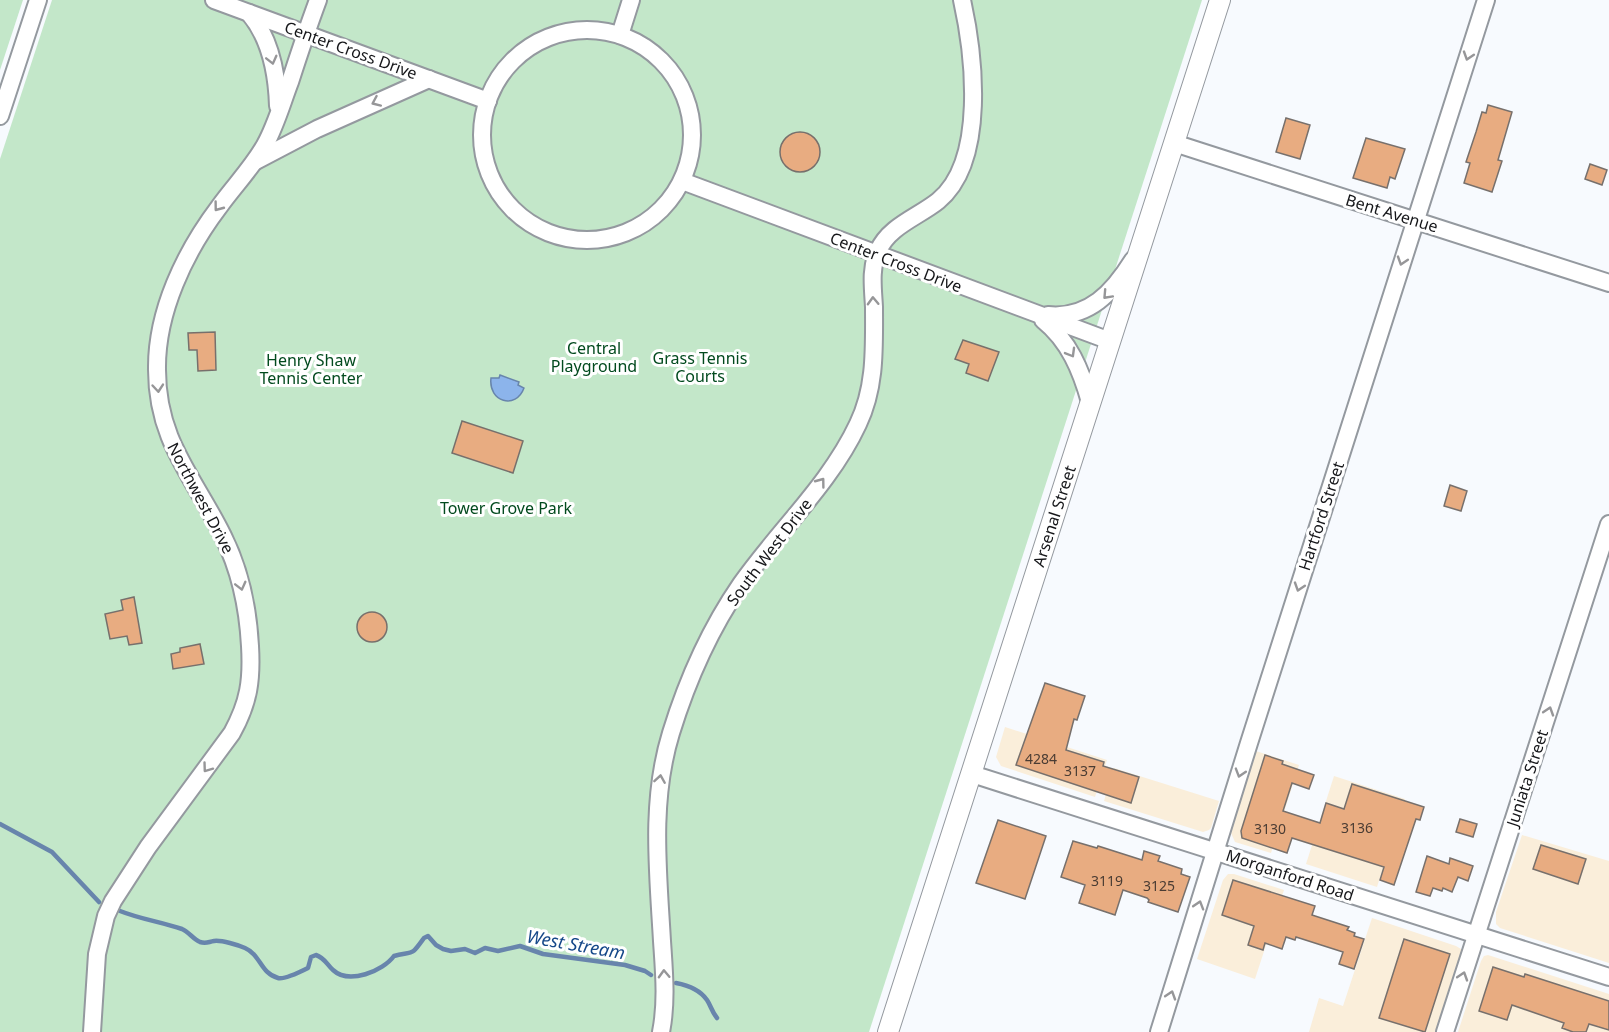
<svg xmlns="http://www.w3.org/2000/svg" width="1609" height="1032" font-family="'Noto Sans',sans-serif">
	<style>
		.commercial { fill: #faeeda }
		.green { fill: #c3e7c9 }
		.water { fill: #8cb4eb; stroke: #6885ac; stroke-width: 1.5 }
		.lines { fill: none; stroke-linecap: round; stroke-linejoin: round }
		.stream { stroke: #6885ac; stroke-width: 4.5 }
		.building { fill: #e8ac81; stroke: #77706c; stroke-width: 1.5 }
		.minor-casing { stroke: #94999f; stroke-width: 20 }
		.major-casing { stroke: #94999f; stroke-width: 22 }
		.minor { stroke: #fff; stroke-width: 16 }
		.major { stroke: #fff; stroke-width: 20 }
		.oneway { stroke: #969698 }
		.labels { text-anchor: middle; dominant-baseline: central; stroke-width: 6; stroke-linejoin: round; paint-order: stroke }
		.number-label { font-size: 14px; fill: #4a3c33 }
		.street-label { font-size: 16px; fill: #151619; stroke: #fff }
		.park-label { font-size: 16px; fill: #024a1e; stroke: #fff }
		.water-label { font-size: 18px; font-style: italic; fill: #164889; stroke: #fff }
	</style>
	<rect width="100%" height="100%" fill="#f7fafe"/>
	<g class="commercial">
		<polygon points="1005,727 1107,760 1095,797 1001,766 996,757"/>
		<polygon points="1256,751 1299,765 1271,853 1235,842 1231,833"/>
		<polygon points="1114,768 1219,801 1211,828 1209,830 1203,832 1104,801"/>
		<polygon points="1334,776 1405,799 1377,887 1306,864"/>
		<polygon points="1522,835 1609,861 1609,963 1500,928 1496,924 1496,912"/>
		<polygon points="1228,874 1234,874 1284,890 1255,979 1197,959 1223,880"/>
		<polygon points="1372,918 1456,946 1461,949 1463,954 1438,1032 1309,1032 1319,998 1343,1006"/>
		<polygon points="1488,955 1609,994 1609,1032 1458,1032 1481,961 1484,956"/>
	</g>
	<g class="green">
		<polygon points="0,0 23,0 0,70"/>
		<polygon points="52,0 1202,0 869,1032 0,1032 0,159"/>
	</g>
	<path class="water" d="M500,375L519,382L518,385L524,388C516,410 488,402 491,378H499Z"/>
	<g class="lines">
		<g class="stream">
			<polyline points="0,824 52,852 99,902"/>
			<path d="M120,911C140,919 161,922 182,929C189,932 193,939 200,942C206,944 208,942 214,941C222,940 238,945 245,948C261,955 260,973 278,978C284,980 302,971 308,968L311,957L316,955C325,958 327,965 333,970C349,985 383,971 394,956C415,951 411,956 424,938L428,936L436,945L443,949L451,951L465,949L475,953L485,948L498,951L520,946L543,954L625,965L645,971L651,975"/>
			<path d="M676,983C687,985 700,990 707,1000C711,1006 712,1012 717,1018"/>
		</g>
	</g>
	<g class="building">
		<polygon points="1488,105 1512,112 1498,160 1502,161 1492,192 1464,183 1470,163 1466,162 1476,132 1482,112 1486,113"/>
		<polygon points="1286,118 1310,125 1300,159 1276,152"/>
		<circle cx="800" cy="152" r="20"/>
		<polygon points="1366,138 1405,149 1395,179 1390,177 1387,188 1353,178"/>
		<polygon points="1590,164 1607,170 1602,185 1585,179"/>
		<polygon points="215,332 216,370 198,371 197,350 189,350 188,333"/>
		<polygon points="963,340 999,352 988,381 966,373 969,364 955,359"/>
		<polygon points="462,421 523,441 513,473 452,453"/>
		<polygon points="1450,485 1467,491 1461,511 1444,506"/>
		<polygon points="134,597 142,643 129,645 127,636 110,639 105,614 123,610 121,600"/>
		<circle cx="372" cy="627" r="15"/>
		<polygon points="200,644 204,664 173,669 171,654 180,652 180,648"/>
		<polygon points="1045,683 1085,696 1077,720 1074,719 1066,750 1104,762 1103,766 1139,777 1131,803 1016,765"/>
		<polygon points="1265,755 1283,761 1282,764 1314,775 1309,789 1292,783 1283,811 1320,823 1326,803 1344,809 1352,784 1424,807 1420,820 1416,819 1394,885 1380,880 1384,867 1292,838 1287,853 1242,838 1241,831"/>
		<polygon points="1460,819 1477,824 1473,837 1456,832"/>
		<polygon points="998,820 1046,836 1025,899 976,883"/>
		<polygon points="1073,841 1097,848 1098,846 1142,860 1144,851 1160,856 1158,861 1182,869 1181,874 1190,877 1178,912 1148,902 1149,900 1147,898 1123,890 1115,915 1079,903 1085,885 1061,877"/>
		<polygon points="1541,845 1586,859 1578,884 1533,869"/>
		<polygon points="1427,856 1449,864 1450,858 1473,866 1468,881 1458,877 1452,892 1443,888 1442,891 1433,888 1430,896 1416,892"/>
		<polygon points="1233,880 1315,906 1312,915 1349,927 1347,930 1355,933 1354,936 1364,939 1354,969 1339,964 1343,952 1296,937 1295,940 1286,937 1282,949 1265,943 1263,950 1248,945 1254,926 1222,915"/>
		<polygon points="1404,939 1450,954 1425,1032 1379,1018"/>
		<polygon points="1493,967 1524,977 1525,974 1609,1001 1609,1030 1589,1024 1586,1032 1573,1032 1562,1028 1564,1023 1512,1005 1507,1020 1479,1011"/>
	</g>
	<g class="lines">
		<defs>
			<g id="minor">
				<polyline points="214,0 488,101"/>
				<path d="M249,13C271,39 277,73 278,106"/>
				<circle cx="587" cy="135" r="105"/>
				<polyline points="620,35 631,0"/>
				<polyline points="0,116 38,0"/>
				<polyline points="1174,143 1609,283"/>
				<polyline points="256,161 317,129 429,79"/>
				<polyline points="682,181 1110,341"/>
				<path d="M1048,315C1089,319 1113,292 1133,260"/>
				<path d="M1043,320C1069,341 1081,370 1090,402"/>
				<polyline points="972,774 1609,977"/>
				<path d="M92,1032L97,954L106,916L113,901L148,847L232,733C249,702 252,680 250,646C248,608 240,570 223,536C194,477 157,441 157,370C156,312 185,252 219,207C234,186 252,168 265,145C276,125 282,103 290,82C299,54 308,27 318,0"/>
				<path d="M661,1032C667,1002 664,971 662,941C658,871 650,801 671,733C687,681 710,629 741,584C779,530 830,484 858,424C876,387 874,347 874,307C873,288 870,269 878,251C889,226 918,217 938,201C987,161 974,54 962,0"/>
				<polyline points="1159,1032 1249,743 1486,0"/>
				<polyline points="1445,1032 1609,524"/>
			</g>
			<polyline id="major" points="888,1032 1220,0"/>
		</defs>
		<use href="#minor" class="minor-casing"/>
		<use href="#major" class="major-casing"/>
		<use href="#minor" class="minor"/>
		<use href="#major" class="major"/>
	</g>
	<defs><path id="oneway-chevron" d="M-2-3.5L2.5 0L-2 3.5" fill="none" stroke-width="1.6" stroke-linecap="round" stroke-linejoin="round" transform="scale(1.5)"/></defs>
	<g class="oneway">
		<use href="#oneway-chevron" transform="translate(1468 56) rotate(108)"/>
		<use href="#oneway-chevron" transform="translate(272 60) rotate(76)"/>
		<use href="#oneway-chevron" transform="translate(376 102) rotate(156)"/>
		<use href="#oneway-chevron" transform="translate(218 207) rotate(127)"/>
		<use href="#oneway-chevron" transform="translate(1402 261) rotate(108)"/>
		<use href="#oneway-chevron" transform="translate(1107 295) rotate(133)"/>
		<use href="#oneway-chevron" transform="translate(873 301) rotate(-92)"/>
		<use href="#oneway-chevron" transform="translate(1071 353) rotate(60)"/>
		<use href="#oneway-chevron" transform="translate(158 388) rotate(85)"/>
		<use href="#oneway-chevron" transform="translate(821 482) rotate(-53)"/>
		<use href="#oneway-chevron" transform="translate(241 586) rotate(76)"/>
		<use href="#oneway-chevron" transform="translate(1299 587) rotate(108)"/>
		<use href="#oneway-chevron" transform="translate(1549 711) rotate(-72)"/>
		<use href="#oneway-chevron" transform="translate(207 768) rotate(126)"/>
		<use href="#oneway-chevron" transform="translate(1240 773) rotate(107)"/>
		<use href="#oneway-chevron" transform="translate(660 779) rotate(-81)"/>
		<use href="#oneway-chevron" transform="translate(1199 905) rotate(-73)"/>
		<use href="#oneway-chevron" transform="translate(664 974) rotate(-92)"/>
		<use href="#oneway-chevron" transform="translate(1463 976) rotate(-72)"/>
		<use href="#oneway-chevron" transform="translate(1171 995) rotate(-72)"/>
	</g>
	<g class="labels">
		<g class="number-label">
			<text x="1041" y="758">4284</text>
			<text x="1080" y="770">3137</text>
			<text x="1357" y="827">3136</text>
			<text x="1270" y="828">3130</text>
			<text x="1107" y="880">3119</text>
			<text x="1159" y="885">3125</text>
		</g>
		<g class="street-label">
			<text transform="translate(351 50) rotate(20)">Center Cross Drive</text>
			<text transform="translate(1392 213) rotate(17)">Bent Avenue</text>
			<text transform="translate(896 262) rotate(21)">Center Cross Drive</text>
			<text transform="translate(201 498) rotate(62)">Northwest Drive</text>
			<text transform="translate(1054 516) rotate(-72)">Arsenal Street</text>
			<text transform="translate(1321 516) rotate(-72)">Hartford Street</text>
			<text transform="translate(769 552) rotate(-53)">South West Drive</text>
			<text transform="translate(1527 778) rotate(-72)">Juniata Street</text>
			<text transform="translate(1290 875) rotate(18)">Morganford Road</text>
		</g>
		<g class="park-label">
			<text x="594" y="348">Central<tspan x="594" dy="18">Playground</tspan></text>
			<text x="700" y="358">Grass Tennis<tspan x="700" dy="18">Courts</tspan></text>
			<text x="311" y="360">Henry Shaw<tspan x="311" dy="18">Tennis Center</tspan></text>
			<text x="506" y="508">Tower Grove Park</text>
		</g>
		<g class="water-label">
			<text transform="translate(576 944) rotate(10)">West Stream</text>
		</g>
	</g>
</svg>
